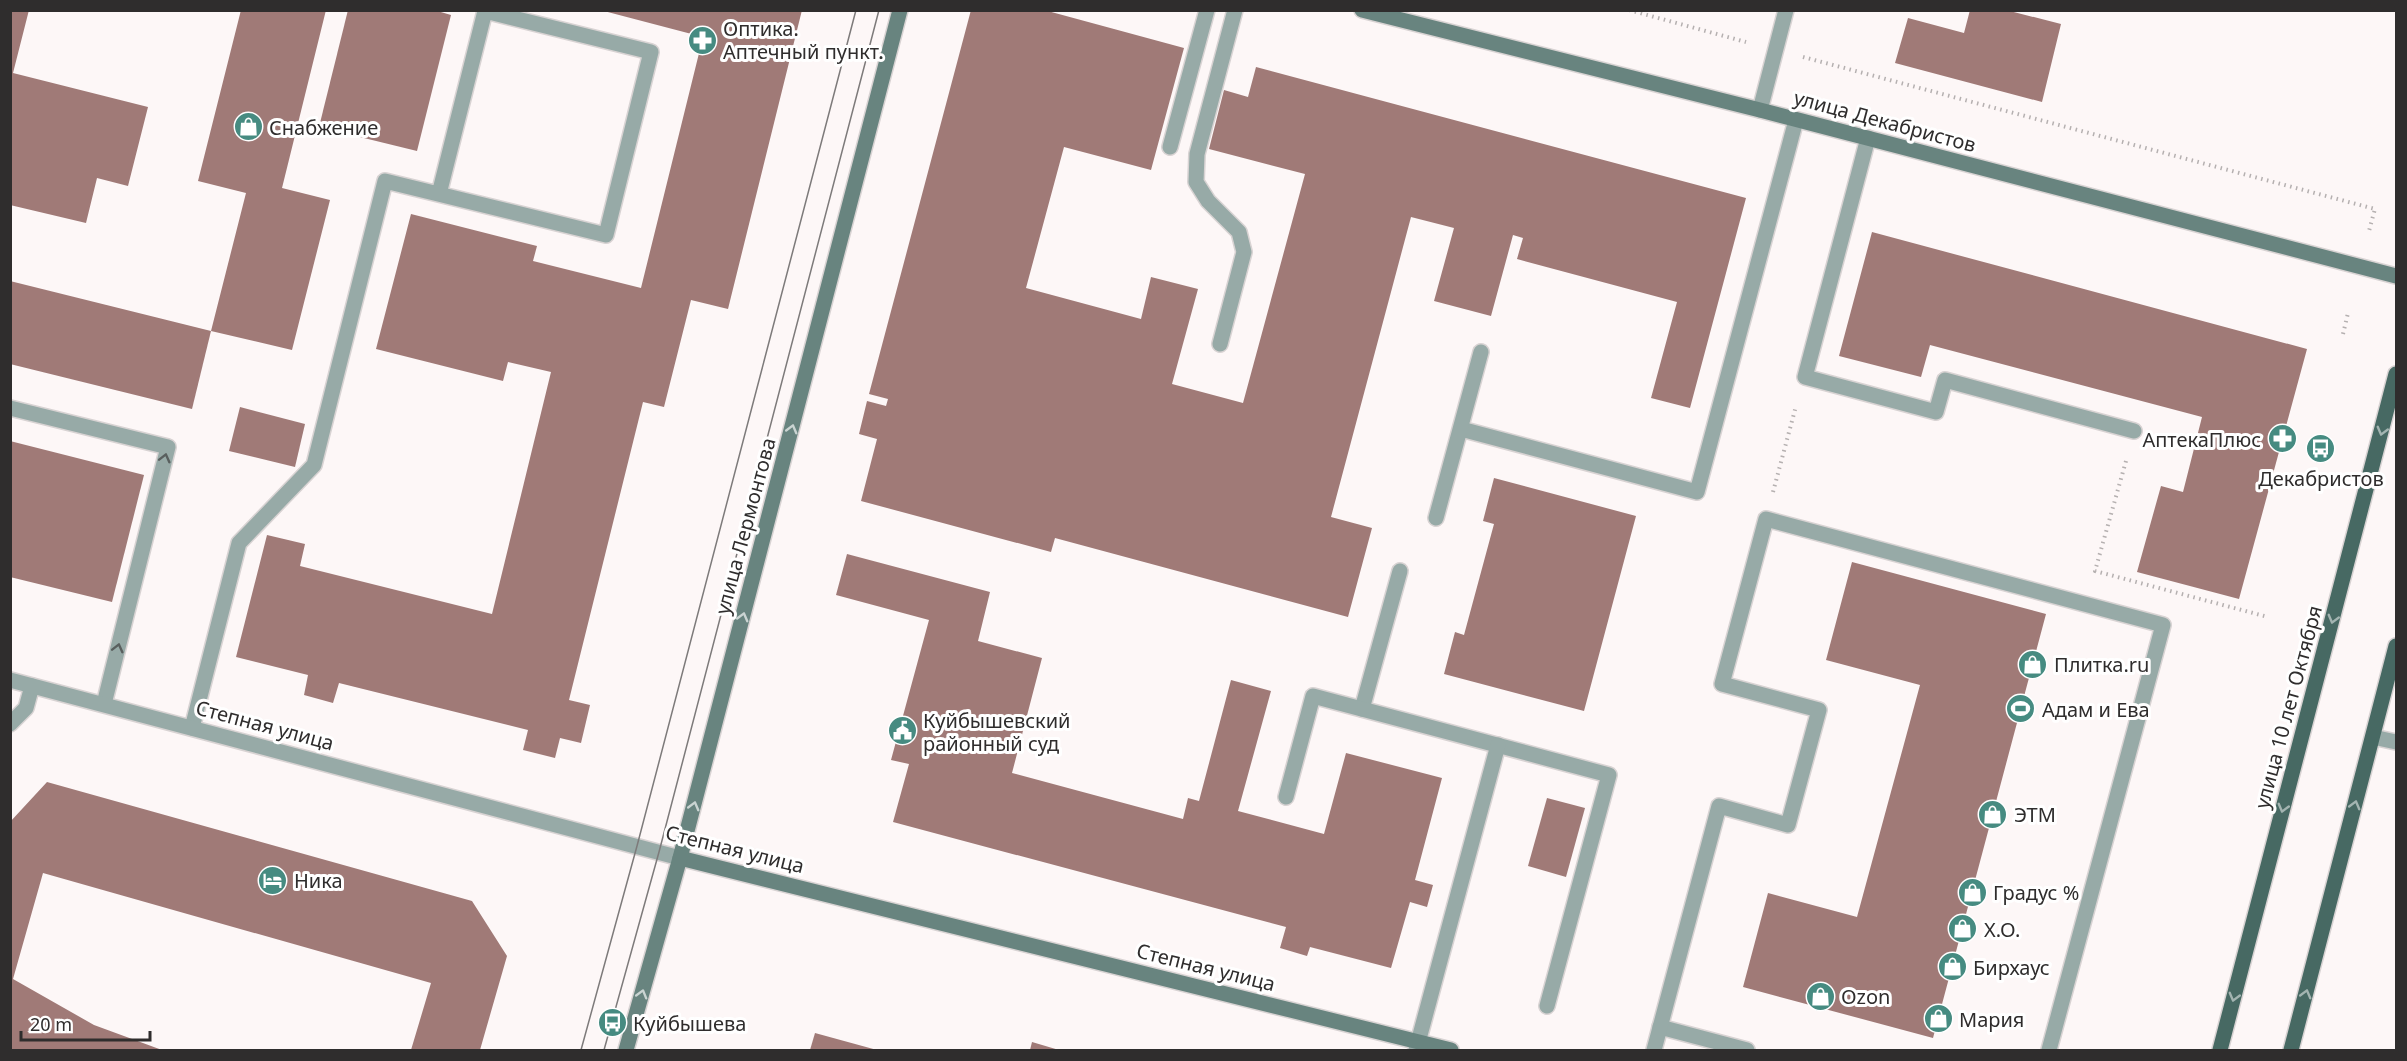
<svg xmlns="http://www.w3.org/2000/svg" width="2407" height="1061" font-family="'Noto Sans',sans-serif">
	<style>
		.building { fill: #a07a77 }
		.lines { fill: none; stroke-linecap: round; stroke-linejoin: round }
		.lane-casing { stroke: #d8d3d3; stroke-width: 18 }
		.street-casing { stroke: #d8d3d3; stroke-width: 18 }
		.secondary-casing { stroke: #d8d3d3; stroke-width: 18 }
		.primary-casing { stroke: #d8d3d3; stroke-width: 18 }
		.path { stroke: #b5b0b0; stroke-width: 4; stroke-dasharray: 1.5 4.5; stroke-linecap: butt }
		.lane { stroke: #97aaa7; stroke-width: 15 }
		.street { stroke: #97aaa7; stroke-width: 15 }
		.secondary { stroke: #68847f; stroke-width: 15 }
		.primary { stroke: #476963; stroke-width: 15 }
		.tram { stroke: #7d7a7a; stroke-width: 1.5 }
		.oneway { stroke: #cad4d2 }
		.oneway2 { stroke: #a3b4b1 }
		.oneway3 { stroke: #595f5e }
		.labels { text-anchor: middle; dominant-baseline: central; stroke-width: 6; stroke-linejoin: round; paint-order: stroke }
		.poi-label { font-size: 20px; fill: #2f2d2d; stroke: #fff; text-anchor: start }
		.street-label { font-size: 20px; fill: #2f2d2d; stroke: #fff }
	</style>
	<rect width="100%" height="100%" fill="#fdf7f7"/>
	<g class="building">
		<polygon points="10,10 29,10 13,73 148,107 128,186 97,178 86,223 10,205"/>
		<polygon points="241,10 326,10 282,188 330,200 292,350 211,331 246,193 198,181"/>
		<polygon points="348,10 434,10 451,15 417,151 319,127"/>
		<polygon points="600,10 802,10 728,309 691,300 664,407 643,402 569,700 590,705 581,743 560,738 555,758 523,750 528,730 339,683 333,703 304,695 308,675 236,657 267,535 305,544 300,566 492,614 551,372 508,362 503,381 376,349 411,214 537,246 533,261 641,288 703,37"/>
		<polygon points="971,10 1044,10 1184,48 1151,170 1064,147 1026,288 1141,319 1151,277 1198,289 1172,384 1243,403 1305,174 1209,149 1224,90 1248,97 1256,67 1746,198 1690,408 1651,398 1677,302 1517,259 1523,238 1513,235 1491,316 1434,301 1454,228 1411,217 1331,517 1372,528 1348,617 1055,538 1051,552 861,501 877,439 859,434 867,401 886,406 888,399 869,394"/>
		<polygon points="1970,10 2006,10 2061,24 2042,102 1895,63 1908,18 1964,33"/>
		<polygon points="1872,232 2307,349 2239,599 2137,572 2161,486 2183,492 2202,417 1930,345 1921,377 1839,356"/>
		<polygon points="10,281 211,331 192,409 10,364"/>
		<polygon points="240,407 305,424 295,467 229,451"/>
		<polygon points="10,441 144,475 112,602 10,577"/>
		<polygon points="1494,478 1636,516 1584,711 1444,674 1455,632 1464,635 1494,524 1483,521"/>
		<polygon points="847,554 990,592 978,641 1042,658 1012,773 1183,819 1188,798 1199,801 1231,680 1271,691 1238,811 1324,834 1346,753 1442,778 1415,880 1433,885 1427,907 1410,902 1391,968 1310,947 1307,956 1280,948 1286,927 893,822 909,764 891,760 929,620 836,595"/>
		<polygon points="1852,562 2046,614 1933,1038 1743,987 1768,893 1857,917 1920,685 1826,660"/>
		<polygon points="47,782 472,901 507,956 480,1050 411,1050 431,983 43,873 13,979 94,1025 162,1050 10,1050 10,822"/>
		<polygon points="1547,798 1585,808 1566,877 1528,866"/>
		<polygon points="815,1033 877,1050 810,1050"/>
		<polygon points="1032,1042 1059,1050 1030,1050"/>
	</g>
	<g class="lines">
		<defs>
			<g id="lane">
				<polyline points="1868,138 1805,377 1936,412 1945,380 2134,431"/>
				<polyline points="1170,147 1207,10"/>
				<polyline points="1220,344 1244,252 1239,232 1208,201 1196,182 1197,154 1235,10"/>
				<polyline points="10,408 168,447 104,704"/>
				<polyline points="1461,429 1697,492 1796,120"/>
				<polyline points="1436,518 1481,352"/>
				<polyline points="1362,709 1400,571"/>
				<polyline points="10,724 26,708 32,686"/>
				<polyline points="192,728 239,543 314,465 385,181 606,235 651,52 485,11 439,194"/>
				<polyline points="2373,737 2396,742"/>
				<polyline points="1286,797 1313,696 1609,775 1547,1006"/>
				<polyline points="1660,1027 1747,1050"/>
				<polyline points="1416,1050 1498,745"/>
				<polyline points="1654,1050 1719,806 1788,825 1819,710 1722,684 1766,519 2163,625 2049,1050"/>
			</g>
			<g id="street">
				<polyline points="1760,110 1786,10"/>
				<polyline points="10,680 680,858"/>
			</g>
			<g id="secondary">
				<polyline points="1362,10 1760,110 2396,276"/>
				<polyline points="680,858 1451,1050"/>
				<polyline points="626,1050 680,858 900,10"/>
			</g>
			<g id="primary">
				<polyline points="2220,1050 2396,374"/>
				<polyline points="2291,1050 2396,646"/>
			</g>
		</defs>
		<use href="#lane" class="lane-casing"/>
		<use href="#street" class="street-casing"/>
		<use href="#secondary" class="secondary-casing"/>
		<use href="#primary" class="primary-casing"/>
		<g class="path">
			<polyline points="1629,10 1746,42"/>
			<polyline points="1803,57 2375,209 2369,231"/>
			<polyline points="2343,334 2348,313"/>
			<polyline points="2126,461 2095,571 2268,617"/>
			<polyline points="1773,492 1796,406"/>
		</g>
		<use href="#lane" class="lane"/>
		<use href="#street" class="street"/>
		<use href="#secondary" class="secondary"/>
		<use href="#primary" class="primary"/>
		<g class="tram">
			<polyline points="581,1050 637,846 856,10"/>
			<polyline points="604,1050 659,852 879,10"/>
		</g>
	</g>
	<defs><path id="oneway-chevron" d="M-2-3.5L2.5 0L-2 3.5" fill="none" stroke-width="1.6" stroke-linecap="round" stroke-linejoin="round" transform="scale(1.5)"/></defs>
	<g class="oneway">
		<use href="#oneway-chevron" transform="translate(792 429) rotate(-75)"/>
		<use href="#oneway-chevron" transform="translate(743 617) rotate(-75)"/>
		<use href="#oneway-chevron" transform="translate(694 806) rotate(-75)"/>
		<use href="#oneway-chevron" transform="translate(642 994) rotate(-74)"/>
	</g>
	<g class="oneway2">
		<use href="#oneway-chevron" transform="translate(2382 431) rotate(105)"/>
		<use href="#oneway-chevron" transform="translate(2333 619) rotate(105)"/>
		<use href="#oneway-chevron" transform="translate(2355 805) rotate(-75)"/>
		<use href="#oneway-chevron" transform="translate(2283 808) rotate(105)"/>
		<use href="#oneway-chevron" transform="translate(2306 994) rotate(-75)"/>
		<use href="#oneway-chevron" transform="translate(2234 997) rotate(105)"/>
	</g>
	<g class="oneway3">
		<use href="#oneway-chevron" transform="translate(165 458) rotate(-76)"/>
		<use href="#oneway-chevron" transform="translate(118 648) rotate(-76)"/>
	</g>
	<defs>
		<symbol id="pharmacy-disc" viewBox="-11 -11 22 22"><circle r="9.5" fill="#468b81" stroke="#fff"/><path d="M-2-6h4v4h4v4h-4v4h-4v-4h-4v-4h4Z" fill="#fff"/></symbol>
		<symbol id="shop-disc" viewBox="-11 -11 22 22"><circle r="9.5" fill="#468b81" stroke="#fff"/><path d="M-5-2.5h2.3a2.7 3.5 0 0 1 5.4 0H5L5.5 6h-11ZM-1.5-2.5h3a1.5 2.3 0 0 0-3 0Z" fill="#fff"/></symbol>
		<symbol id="bus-disc" viewBox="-11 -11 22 22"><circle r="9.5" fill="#468b81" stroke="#fff"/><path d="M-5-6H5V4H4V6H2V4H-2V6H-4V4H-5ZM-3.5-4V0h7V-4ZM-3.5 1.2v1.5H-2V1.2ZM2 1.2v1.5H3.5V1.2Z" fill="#fff"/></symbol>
		<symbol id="stadium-disc" viewBox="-11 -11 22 22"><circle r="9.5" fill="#468b81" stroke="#fff"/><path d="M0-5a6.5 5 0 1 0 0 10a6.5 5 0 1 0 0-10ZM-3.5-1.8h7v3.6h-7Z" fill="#fff"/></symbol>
		<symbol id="civic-disc" viewBox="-11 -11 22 22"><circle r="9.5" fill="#468b81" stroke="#fff"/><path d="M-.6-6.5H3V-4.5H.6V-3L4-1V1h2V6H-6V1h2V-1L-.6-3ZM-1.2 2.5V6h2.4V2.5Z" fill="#fff"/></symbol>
		<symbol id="hotel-disc" viewBox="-11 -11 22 22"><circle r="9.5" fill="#468b81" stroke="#fff"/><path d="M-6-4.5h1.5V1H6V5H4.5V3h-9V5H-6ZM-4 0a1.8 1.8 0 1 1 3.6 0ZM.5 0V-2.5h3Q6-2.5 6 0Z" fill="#fff"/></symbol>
	</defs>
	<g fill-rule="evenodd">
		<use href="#pharmacy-disc" x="686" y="24" width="33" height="33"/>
		<use href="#shop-disc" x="232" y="110" width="33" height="33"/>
		<use href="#pharmacy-disc" x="2266" y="422" width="33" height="33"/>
		<use href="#bus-disc" x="2304" y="432" width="33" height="33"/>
		<use href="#shop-disc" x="2016" y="648" width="33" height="33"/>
		<use href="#stadium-disc" x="2004" y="692" width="33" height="33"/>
		<use href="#civic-disc" x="886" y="714" width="33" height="33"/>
		<use href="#shop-disc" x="1976" y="798" width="33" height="33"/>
		<use href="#hotel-disc" x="256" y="864" width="33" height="33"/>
		<use href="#shop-disc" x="1956" y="876" width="33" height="33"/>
		<use href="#shop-disc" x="1946" y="912" width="33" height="33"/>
		<use href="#shop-disc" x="1936" y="950" width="33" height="33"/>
		<use href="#shop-disc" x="1804" y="980" width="33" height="33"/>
		<use href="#shop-disc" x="1922" y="1002" width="33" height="33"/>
		<use href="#bus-disc" x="596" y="1006" width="33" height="33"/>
	</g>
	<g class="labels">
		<g class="poi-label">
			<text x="723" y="28">Оптика.<tspan x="723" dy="23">Аптечный пункт.</tspan></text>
			<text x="269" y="127">Снабжение</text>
			<text x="2261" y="439" text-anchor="end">АптекаПлюс</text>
			<text x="2321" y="478" text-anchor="middle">Декабристов</text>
			<text x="2054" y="664">Плитка.ru</text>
			<text x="2042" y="709">Адам и Ева</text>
			<text x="923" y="720">Куйбышевский<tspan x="923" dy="23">районный суд</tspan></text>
			<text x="2014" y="814">ЭТМ</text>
			<text x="294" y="880">Ника</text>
			<text x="1993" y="892">Градус %</text>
			<text x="1984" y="929">X.O.</text>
			<text x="1973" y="967">Бирхаус</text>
			<text x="1841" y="996">Ozon</text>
			<text x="1959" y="1019">Мария</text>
			<text x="633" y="1023">Куйбышева</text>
		</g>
		<g class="street-label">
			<text transform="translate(1885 121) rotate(15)">улица Декабристов</text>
			<text transform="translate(745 526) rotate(-75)">улица Лермонтова</text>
			<text transform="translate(2288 707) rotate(-75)">улица 10 лет Октября</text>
			<text transform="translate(265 725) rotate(15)">Степная улица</text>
			<text transform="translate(735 849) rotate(14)">Степная улица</text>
			<text transform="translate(1206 967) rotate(14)">Степная улица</text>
		</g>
	</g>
	<rect width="2407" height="1061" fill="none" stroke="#2f2d2d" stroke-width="24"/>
	<path d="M21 1031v9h129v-9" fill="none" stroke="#2f2d2d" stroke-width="3"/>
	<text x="30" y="1031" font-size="18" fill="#2f2d2d" stroke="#ffffff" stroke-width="4.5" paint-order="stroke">20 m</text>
</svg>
